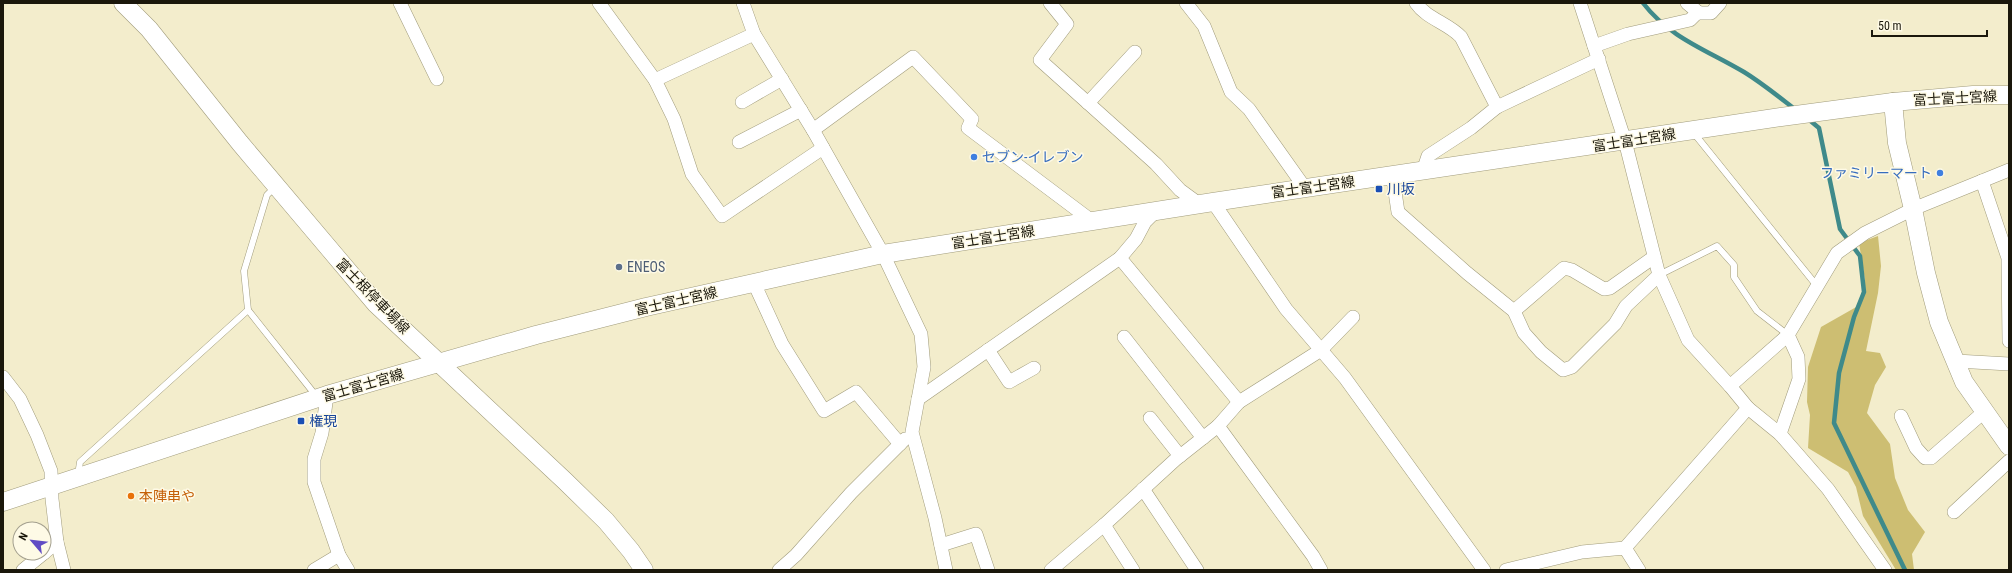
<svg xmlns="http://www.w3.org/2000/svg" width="2012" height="573" font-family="'Roboto Condensed','Noto Sans JP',sans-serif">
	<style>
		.forest { fill: #cdbe72 }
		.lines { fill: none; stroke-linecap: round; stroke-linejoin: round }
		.stream { stroke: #3f8a8a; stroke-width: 4.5 }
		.lane-casing { stroke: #a19c7c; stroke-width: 7 }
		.street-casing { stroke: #a19c7c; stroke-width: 14 }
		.secondary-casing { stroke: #a19c7c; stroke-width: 19 }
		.lane { stroke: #fff; stroke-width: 6 }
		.street { stroke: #fff; stroke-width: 13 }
		.secondary { stroke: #fff; stroke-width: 18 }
		.shop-dot { fill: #3f7fe0; stroke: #fefae6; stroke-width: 1.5 }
		.transit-dot { fill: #1a4fb4; stroke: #fefae6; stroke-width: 1.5 }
		.service-dot { fill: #5c6f8a; stroke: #fefae6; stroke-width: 1.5 }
		.food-dot { fill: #e8710a; stroke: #fefae6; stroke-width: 1.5 }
		.labels { text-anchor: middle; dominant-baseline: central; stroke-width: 3; stroke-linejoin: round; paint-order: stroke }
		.street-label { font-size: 14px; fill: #1a170b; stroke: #fefae6 }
		.shop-label { font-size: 14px; fill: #366cbe; stroke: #fefae6; text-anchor: start }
		.transit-label { font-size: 14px; fill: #164399; stroke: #fefae6; text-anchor: start }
		.service-label { font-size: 14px; fill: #4e5e75; stroke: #fefae6; text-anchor: start }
		.food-label { font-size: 14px; fill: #c56008; stroke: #fefae6; text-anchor: start }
	</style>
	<rect width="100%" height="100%" fill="#f3edcc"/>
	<polygon class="forest" points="1878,236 1881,266 1878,293 1866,351 1880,353 1886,367 1875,385 1867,413 1890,444 1895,478 1908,510 1925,532 1912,554 1914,570 1896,570 1863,516 1856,487 1848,472 1808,448 1810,415 1807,402 1808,367 1821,327 1858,306 1865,280 1859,243"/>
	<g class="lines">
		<g class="stream">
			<path d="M1643,3C1670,38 1707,50 1744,72C1762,83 1779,97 1796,110"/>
			<polyline points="1807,118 1819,128 1840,229 1860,256 1864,292 1854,317 1839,373 1834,423 1905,570"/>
		</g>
		<defs>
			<g id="lane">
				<polyline points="1693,132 1817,286"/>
				<polyline points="1659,275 1717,246 1734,265 1734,277 1757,311 1788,335"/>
				<polyline points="248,310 317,397"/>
				<polyline points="78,475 80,462 248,310 244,271 267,195 274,188"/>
			</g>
			<g id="street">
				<polyline points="400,3 437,79"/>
				<polyline points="599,3 655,80 674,119 692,174 722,216 823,148"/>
				<polyline points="743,3 754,34 813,130 883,254 921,334 924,367 912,432 935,518 946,570"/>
				<polyline points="1050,3 1067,24 1040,60 1156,164 1180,190 1199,204"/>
				<polyline points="1186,3 1204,26 1231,92 1249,109 1305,188"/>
				<path d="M1416,3C1427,19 1448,23 1461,37L1497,107"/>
				<polyline points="1580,3 1625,141 1659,275 1688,340 1730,386 1748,408 1780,434 1828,489 1885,570"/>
				<polyline points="1687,3 1699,13 1711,13 1720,3"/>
				<polyline points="1594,46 1628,34 1690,20 1698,12"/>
				<polyline points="655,80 754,34"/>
				<polyline points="742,102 782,79"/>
				<polyline points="1088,103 1135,52"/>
				<polyline points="813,130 913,57 972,119 968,128 1092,221"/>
				<polyline points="739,142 801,110"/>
				<polyline points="1423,171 1428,156 1471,128 1497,107 1599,59"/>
				<polyline points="1391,176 1394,185 1398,212 1467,273 1514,311 1524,333 1541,352 1563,370 1572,367 1615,324 1626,306 1659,275"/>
				<polyline points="1982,181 2008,258 2009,341"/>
				<polyline points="1213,202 1286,309 1345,378 1484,570"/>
				<polyline points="1120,258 1239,402"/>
				<polyline points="754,283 782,344 824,411 856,392 900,444"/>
				<polyline points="1514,311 1564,268 1572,270 1604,289 1610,288 1654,257"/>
				<polyline points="1124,337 1203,438"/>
				<polyline points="988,350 1009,382 1034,368"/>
				<polyline points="1956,361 2009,364"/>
				<polyline points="3,377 20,399 37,435 51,471 52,499 57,542 44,553"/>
				<polyline points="1730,386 1788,335"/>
				<polyline points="327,395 322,433 314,459 314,482 339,555 348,570"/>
				<polyline points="918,399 1120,258 1136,239 1145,222 1156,211"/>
				<polyline points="1901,416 1916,448 1925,458 1931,458 1985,411"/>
				<polyline points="1150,418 1180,456"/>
				<polyline points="1218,426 1313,556 1321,570"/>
				<polyline points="1780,434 1799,379 1798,357 1788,335 1837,253 1865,233 1913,209 2009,170"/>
				<polyline points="1143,489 1197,570"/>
				<polyline points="1954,512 2009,461"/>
				<polyline points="1104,525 1133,570"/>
				<polyline points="57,542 64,570"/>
				<polyline points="941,545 976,534 988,570"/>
				<polyline points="1625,548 1748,408"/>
				<polyline points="23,570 44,553"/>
				<polyline points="314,570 339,555"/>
				<polyline points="779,570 796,555 851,493 905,439"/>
				<polyline points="1051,570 1104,525 1175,460 1218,426 1239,402 1321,350 1353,317"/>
				<polyline points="1506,570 1582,552 1625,548 1639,570"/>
			</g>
			<g id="secondary">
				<polyline points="123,3 149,29 240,143 376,304 565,481 606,521 631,551 644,570"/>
				<polyline points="1893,102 1897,143 1913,209 1926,273 1939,322 1964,382 2009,446"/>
				<polyline points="3,502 327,395 536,335 646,307 883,254 1213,202 1781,117 1893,102 1973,95 2009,95"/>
			</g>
		</defs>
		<use href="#lane" class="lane-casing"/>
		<use href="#street" class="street-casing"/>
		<use href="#secondary" class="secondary-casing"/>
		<use href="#lane" class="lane"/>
		<use href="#street" class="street"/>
		<use href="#secondary" class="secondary"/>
	</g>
	<g class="shop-dot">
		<circle cx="974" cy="157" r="4"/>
		<circle cx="1940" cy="173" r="4"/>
	</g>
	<g class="transit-dot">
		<rect x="1375" y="185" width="8" height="8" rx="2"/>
		<rect x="297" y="417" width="8" height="8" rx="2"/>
	</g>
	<circle class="service-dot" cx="619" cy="267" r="4"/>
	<circle class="food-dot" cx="131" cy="496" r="4"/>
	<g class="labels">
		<g class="street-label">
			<text transform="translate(1955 98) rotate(-3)">富士富士宮線</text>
			<text transform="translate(1634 140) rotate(-9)">富士富士宮線</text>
			<text transform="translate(1313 187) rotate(-8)">富士富士宮線</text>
			<text transform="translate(993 237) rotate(-9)">富士富士宮線</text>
			<text transform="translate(373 296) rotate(46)">富士根停車場線</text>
			<text transform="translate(676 301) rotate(-13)">富士富士宮線</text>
			<text transform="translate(363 385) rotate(-16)">富士富士宮線</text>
		</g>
		<g class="shop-label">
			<text x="982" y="157">セブン-イレブン</text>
			<text x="1932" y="173" text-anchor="end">ファミリーマート</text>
		</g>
		<g class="transit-label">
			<text x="1387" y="189">川坂</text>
			<text x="309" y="421">権現</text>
		</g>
		<g class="service-label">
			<text x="627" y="267">ENEOS</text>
		</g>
		<g class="food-label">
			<text x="139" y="496">本陣串や</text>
		</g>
	</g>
	<rect width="2012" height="573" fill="none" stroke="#1a170b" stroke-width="8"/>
	<g transform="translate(32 541) rotate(298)"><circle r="19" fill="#fefae6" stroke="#a39f8e"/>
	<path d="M0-3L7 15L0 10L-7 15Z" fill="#614bc4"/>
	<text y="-6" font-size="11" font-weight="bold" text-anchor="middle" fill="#1a170b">N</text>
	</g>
	<path d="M1872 30v6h115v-6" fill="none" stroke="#1a170b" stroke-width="2"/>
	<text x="1878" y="30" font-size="12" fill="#1a170b" stroke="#fefae6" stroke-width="3" paint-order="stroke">50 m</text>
</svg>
